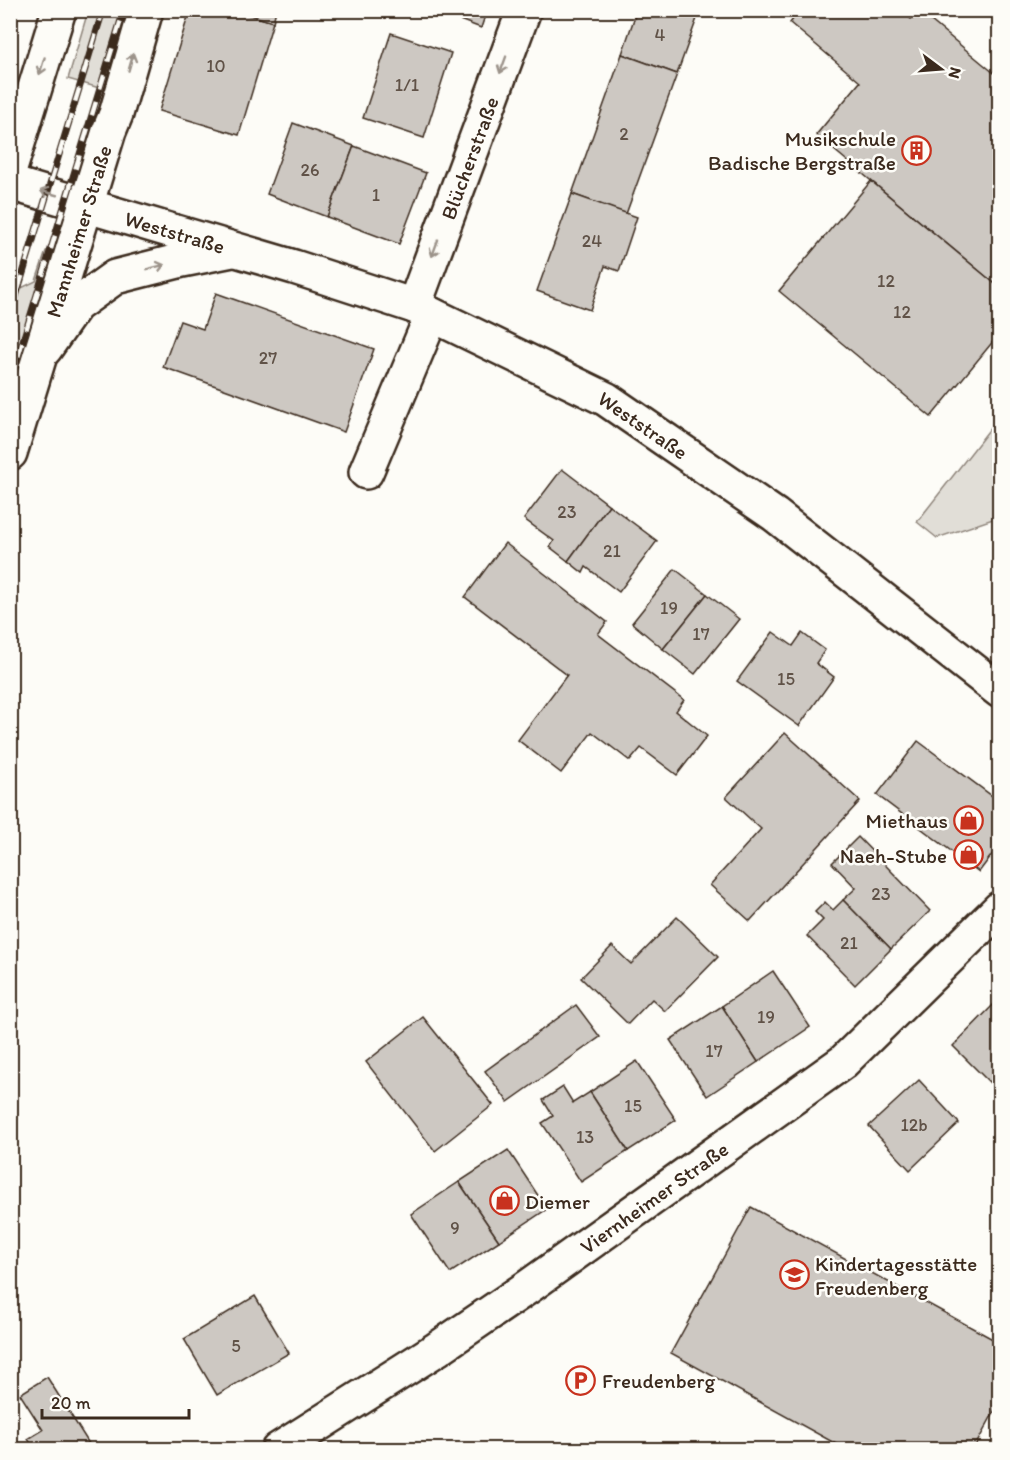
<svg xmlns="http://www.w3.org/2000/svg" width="1010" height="1460" font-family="Itim,sans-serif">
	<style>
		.green { fill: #e1ded7; stroke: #8e847a; stroke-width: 1.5 }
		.building { fill: #cdc8c2; stroke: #3b2a1e; stroke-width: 1.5 }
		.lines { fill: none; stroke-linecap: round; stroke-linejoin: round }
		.minor-casing { stroke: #3b2a1e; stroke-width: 38 }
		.major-casing { stroke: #3b2a1e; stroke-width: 38 }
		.minor { stroke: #fdfcf7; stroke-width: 33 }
		.major { stroke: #fdfcf7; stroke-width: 33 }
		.rail-casing { stroke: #3b2a1e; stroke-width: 7 }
		.rail { stroke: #fdfcf7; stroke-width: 4.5; stroke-dasharray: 14; stroke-linecap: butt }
		.oneway { stroke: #9c938a }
		.labels { text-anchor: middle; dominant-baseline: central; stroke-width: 5; stroke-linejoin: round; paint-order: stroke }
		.number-label { font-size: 18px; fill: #605247 }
		.poi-label { font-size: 21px; fill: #3b2a1e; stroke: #fdfcf7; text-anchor: end }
		.street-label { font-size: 21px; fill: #3b2a1e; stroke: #fdfcf7 }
	</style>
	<rect width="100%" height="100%" fill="#fdfcf7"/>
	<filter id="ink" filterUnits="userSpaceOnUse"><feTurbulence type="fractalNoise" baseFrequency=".0167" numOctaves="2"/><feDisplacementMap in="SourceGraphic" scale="12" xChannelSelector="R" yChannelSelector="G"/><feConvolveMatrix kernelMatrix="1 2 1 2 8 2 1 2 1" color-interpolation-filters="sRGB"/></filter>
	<g filter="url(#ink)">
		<g class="green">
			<polygon points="88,11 134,11 110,91 68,79"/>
			<polygon points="63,245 11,416 11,293 36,281 46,251"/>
			<polygon points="999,417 999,517 937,538 917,522"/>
		</g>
		<g class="building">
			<polygon points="190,10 234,10 273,22 239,135 159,111"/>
			<polygon points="234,10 276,10 273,22"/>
			<polygon points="433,10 487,10 481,28"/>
			<polygon points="637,10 652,10 668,16 670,10 700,10 677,74 622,54"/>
			<polygon points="800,10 900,10 911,19 919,11 1000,78 1000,288 816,135 860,82 790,23"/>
			<polygon points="391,33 451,53 424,138 363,118"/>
			<polygon points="622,54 677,74 626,214 572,194"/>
			<polygon points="293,123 354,146 327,217 267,194"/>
			<polygon points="354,146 426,173 399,244 327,217"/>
			<polygon points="871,181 1000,288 1000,333 931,417 779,291"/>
			<polygon points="572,194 637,217 619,271 605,266 590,310 537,291"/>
			<polygon points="216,293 374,349 344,432 163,367 180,321 203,329"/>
			<polygon points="562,469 609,505 568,561 550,547 554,541 524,519"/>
			<polygon points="609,505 657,541 619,592 586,567 583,573 568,561"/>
			<polygon points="505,543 607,622 598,634 684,700 676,711 707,736 677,775 641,748 630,761 592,732 561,773 518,740 567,675 465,597"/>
			<polygon points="675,569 707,594 663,649 632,623"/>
			<polygon points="707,594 739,619 695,674 663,649"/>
			<polygon points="773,632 793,646 802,633 825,650 816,663 834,677 799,726 737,681"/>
			<polygon points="785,733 860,801 750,921 710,885 761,829 726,797"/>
			<polygon points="918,741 1000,802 1000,844 979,872 877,795"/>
			<polygon points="858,837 930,911 891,949 843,900 856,888 832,863"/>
			<polygon points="843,900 891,949 855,985 807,936 823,920 815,912 825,902 833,910"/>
			<polygon points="677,917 718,957 665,1011 652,999 628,1024 581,978 612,946 631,964"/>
			<polygon points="773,971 810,1027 758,1062 722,1006"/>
			<polygon points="994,1004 1000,1010 1000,1093 953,1046"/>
			<polygon points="576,1005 600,1037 508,1102 485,1071"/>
			<polygon points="722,1006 758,1062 707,1096 670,1040"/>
			<polygon points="423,1017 493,1105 435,1151 366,1062"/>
			<polygon points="637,1061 676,1120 628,1151 590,1092"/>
			<polygon points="919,1080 959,1123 910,1170 869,1126"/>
			<polygon points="563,1087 573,1103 590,1092 628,1151 581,1182 542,1123 553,1116 543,1100"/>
			<polygon points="508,1150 547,1209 499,1241 459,1182"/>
			<polygon points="459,1182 499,1241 450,1273 411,1214"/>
			<polygon points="751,1207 1000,1343 1000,1401 973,1450 847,1450 671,1353"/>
			<polygon points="255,1296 289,1353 217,1395 184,1339"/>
			<polygon points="47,1377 93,1450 35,1450 28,1439 43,1430 20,1394"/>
		</g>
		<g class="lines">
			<defs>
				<g id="minor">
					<path id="s1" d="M10,183L294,267L414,306L606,399L775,515L1000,691"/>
					<path id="s2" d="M414,306L524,10"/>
					<polyline points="45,349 76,305 115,277 182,260 232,250"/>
					<polyline points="366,472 432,315"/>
					<path id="s3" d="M278,1450L437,1349L528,1287L843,1062L1000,908"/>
				</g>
				<g id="major">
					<polyline points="10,169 59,10"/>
					<path id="s4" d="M10,453L109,131L116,114L146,10"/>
				</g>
			</defs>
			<use href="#minor" class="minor-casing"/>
			<use href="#major" class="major-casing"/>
			<use href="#minor" class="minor"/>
			<use href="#major" class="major"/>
			<defs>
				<g id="rail">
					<polyline points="10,316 103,10"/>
					<polyline points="10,383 124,10"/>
				</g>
			</defs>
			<use href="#rail" class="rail-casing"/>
			<use href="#rail" class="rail"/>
		</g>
		<defs><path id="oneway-shaft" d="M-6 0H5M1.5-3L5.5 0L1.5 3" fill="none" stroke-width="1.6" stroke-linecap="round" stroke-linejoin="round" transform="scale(1.5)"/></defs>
		<g class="oneway">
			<use href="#oneway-shaft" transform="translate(131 62) rotate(-74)"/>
			<use href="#oneway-shaft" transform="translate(503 65) rotate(110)"/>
			<use href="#oneway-shaft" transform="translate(42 66) rotate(107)"/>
			<use href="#oneway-shaft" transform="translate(49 193) rotate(-164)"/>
			<use href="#oneway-shaft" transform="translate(435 248) rotate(110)"/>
			<use href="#oneway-shaft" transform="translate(156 267) rotate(-14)"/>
		</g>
	</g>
	<defs>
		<symbol id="building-ring" viewBox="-11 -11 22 22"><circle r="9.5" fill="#fdfcf7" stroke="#c8321e" stroke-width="1.5"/><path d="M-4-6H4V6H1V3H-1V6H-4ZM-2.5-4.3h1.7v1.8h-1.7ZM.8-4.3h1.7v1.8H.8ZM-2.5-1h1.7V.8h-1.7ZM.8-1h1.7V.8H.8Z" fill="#c8321e"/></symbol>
		<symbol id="shop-ring" viewBox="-11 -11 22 22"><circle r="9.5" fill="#fdfcf7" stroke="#c8321e" stroke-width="1.5"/><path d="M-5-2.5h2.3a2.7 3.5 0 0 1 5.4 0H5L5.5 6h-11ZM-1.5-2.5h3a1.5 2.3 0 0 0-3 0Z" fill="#c8321e"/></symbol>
		<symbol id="school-ring" viewBox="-11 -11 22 22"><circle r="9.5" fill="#fdfcf7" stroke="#c8321e" stroke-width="1.5"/><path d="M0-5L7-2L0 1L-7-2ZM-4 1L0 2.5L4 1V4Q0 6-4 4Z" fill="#c8321e"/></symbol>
		<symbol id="parking-ring" viewBox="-11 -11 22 22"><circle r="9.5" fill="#fdfcf7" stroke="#c8321e" stroke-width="1.5"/><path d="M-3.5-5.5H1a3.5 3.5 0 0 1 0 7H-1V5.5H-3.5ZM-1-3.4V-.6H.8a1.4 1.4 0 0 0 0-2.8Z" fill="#c8321e"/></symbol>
	</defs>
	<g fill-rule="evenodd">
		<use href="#building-ring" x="900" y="134" width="33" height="33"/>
		<use href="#shop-ring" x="952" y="804" width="33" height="33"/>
		<use href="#shop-ring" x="952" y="838" width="33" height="33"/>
		<use href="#shop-ring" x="488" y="1184" width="33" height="33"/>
		<use href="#school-ring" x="778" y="1258" width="33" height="33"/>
		<use href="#parking-ring" x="564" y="1364" width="33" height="33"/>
	</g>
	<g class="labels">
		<g class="number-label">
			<text x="660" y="35">4</text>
			<text x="216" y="66">10</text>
			<text x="407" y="85">1/1</text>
			<text x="624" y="134">2</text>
			<text x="310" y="170">26</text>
			<text x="376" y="195">1</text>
			<text x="592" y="241">24</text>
			<text x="886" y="281">12</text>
			<text x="902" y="312">12</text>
			<text x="268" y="358">27</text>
			<text x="567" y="512">23</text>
			<text x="612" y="551">21</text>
			<text x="669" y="608">19</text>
			<text x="701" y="634">17</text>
			<text x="786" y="679">15</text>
			<text x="881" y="894">23</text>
			<text x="849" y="943">21</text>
			<text x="766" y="1017">19</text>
			<text x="714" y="1051">17</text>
			<text x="633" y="1106">15</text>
			<text x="914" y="1125">12b</text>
			<text x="585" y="1137">13</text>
			<text x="455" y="1228">9</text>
			<text x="236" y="1346">5</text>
		</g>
		<g class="poi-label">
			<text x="896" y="138">Musikschule<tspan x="896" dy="24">Badische Bergstraße</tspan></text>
			<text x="948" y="820">Miethaus</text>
			<text x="947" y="855">Naeh-Stube</text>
			<text x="525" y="1201" text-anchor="start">Diemer</text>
			<text x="815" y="1263" text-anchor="start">Kindertagesstätte<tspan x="815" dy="24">Freudenberg</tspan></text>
			<text x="602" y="1380" text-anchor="start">Freudenberg</text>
		</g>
		<g class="street-label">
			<text stroke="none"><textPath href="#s2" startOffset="158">Blücherstraße</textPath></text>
			<text stroke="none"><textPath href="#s1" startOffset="172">Weststraße</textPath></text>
			<text stroke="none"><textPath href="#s4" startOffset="232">Mannheimer Straße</textPath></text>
			<text stroke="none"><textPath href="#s1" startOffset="681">Weststraße</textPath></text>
			<text stroke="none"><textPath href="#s3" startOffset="453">Viernheimer Straße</textPath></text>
		</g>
	</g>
	<rect width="1010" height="1460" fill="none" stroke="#fdfcf7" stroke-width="36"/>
	<rect x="18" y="18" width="974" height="1424" fill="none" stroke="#3b2a1e" stroke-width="2" filter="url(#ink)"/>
	<g transform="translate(941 69) rotate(106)" stroke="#fdfcf7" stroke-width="4.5" paint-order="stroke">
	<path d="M0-4.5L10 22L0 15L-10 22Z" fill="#3b2a1e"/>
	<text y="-9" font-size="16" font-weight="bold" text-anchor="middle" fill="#3b2a1e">N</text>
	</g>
	<path d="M42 1409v9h147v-9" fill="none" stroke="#3b2a1e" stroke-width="3"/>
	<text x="51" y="1409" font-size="18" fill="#3b2a1e" stroke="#fdfcf7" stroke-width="4.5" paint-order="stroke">20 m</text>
</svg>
